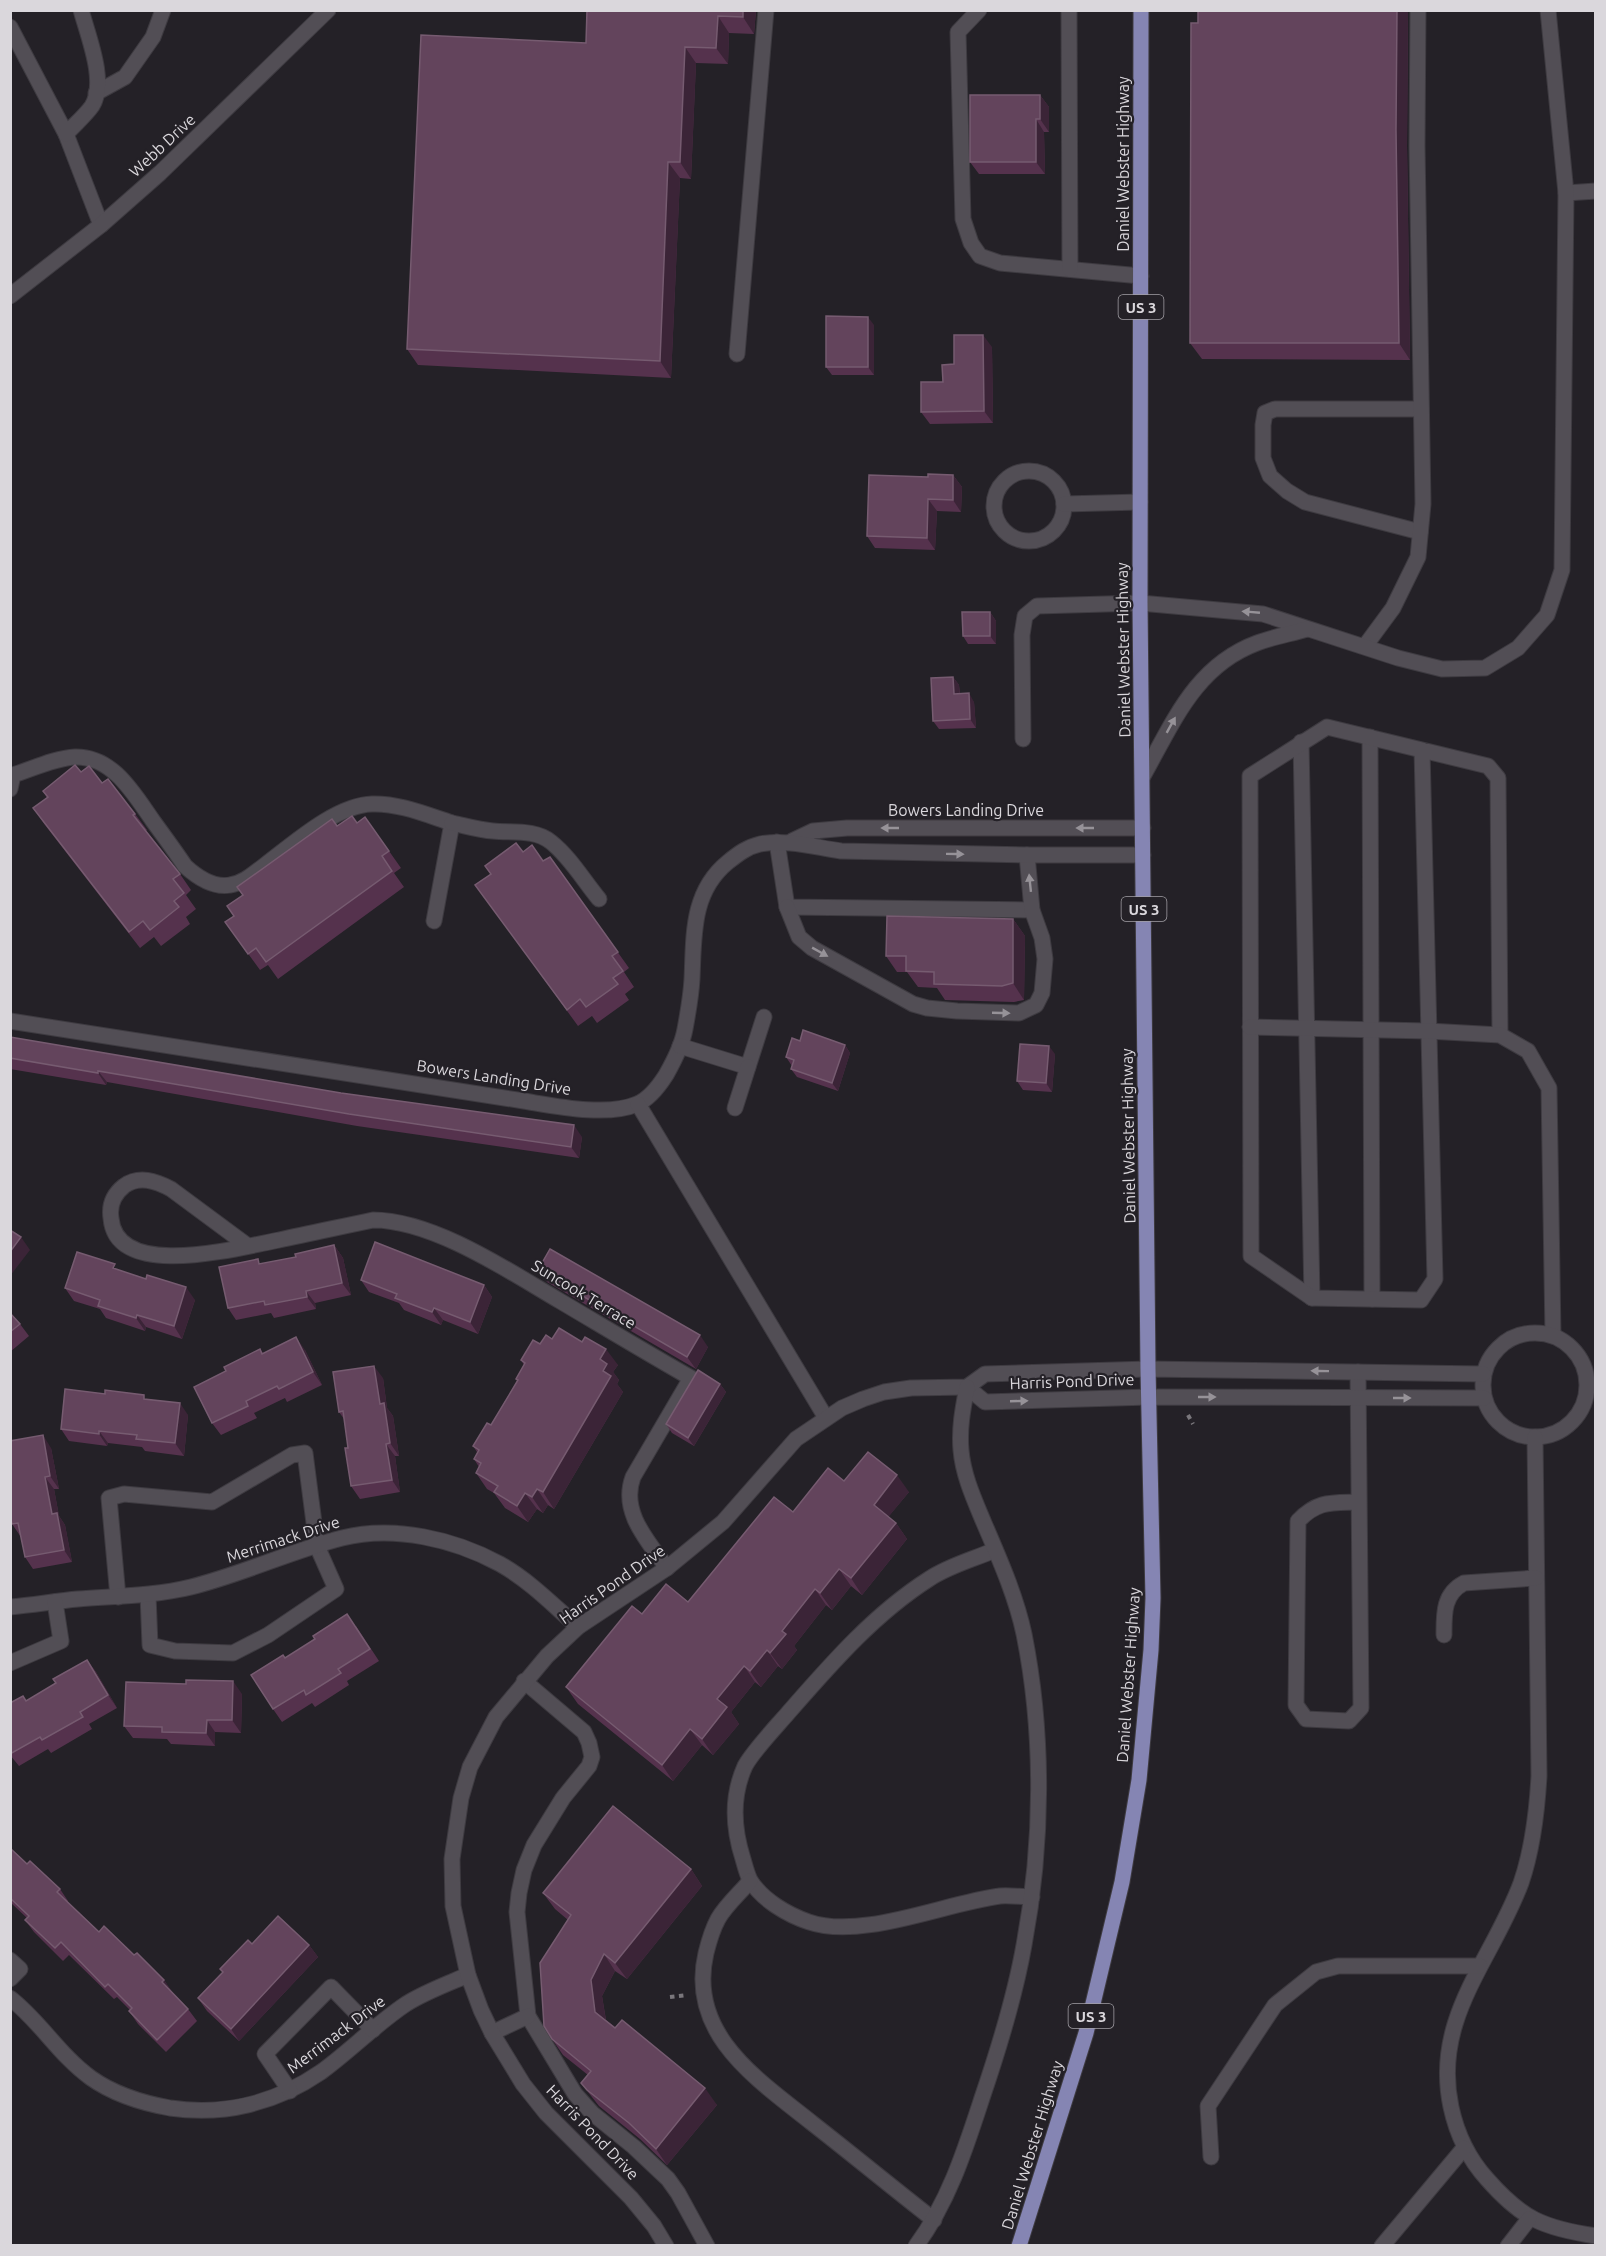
<svg xmlns="http://www.w3.org/2000/svg" width="1606" height="2256" font-family="Ubuntu,sans-serif">
	<style>
		.lines { fill: none; stroke-linecap: round; stroke-linejoin: round }
		.minor-casing { stroke: #3e3b41; stroke-width: 17 }
		.major-casing { stroke: #3e3b41; stroke-width: 17 }
		.path { stroke: #7a777c; stroke-width: 4; stroke-dasharray: 4.5 4.5; stroke-linecap: butt }
		.minor { stroke: #524e55; stroke-width: 15 }
		.major { stroke: #8585b3; stroke-width: 15 }
		.wall { fill: #55324d }
		.shaded-wall { fill: #3b2437 }
		.building { fill: #63445c; stroke: #765b70; stroke-width: 1.5 }
		.oneway { fill: #969298 }
		.labels { text-anchor: middle; dominant-baseline: central; stroke-width: 4.5; stroke-linejoin: round; paint-order: stroke }
		.shield { fill: #242127; stroke: #a3a0a6; stroke-width: 1.5 }
		.shield-label { font-size: 15px; font-weight: bold; fill: #dad7dc }
		.street-label { font-size: 16px; fill: #dad7dc; stroke: #242127 }
	</style>
	<rect width="100%" height="100%" fill="#242127"/>
	<g class="lines">
		<defs>
			<g id="minor">
				<polyline points="979,10 958,32 963,219 971,243 980,256 1000,263 1141,276"/>
				<polyline points="1069,10 1070,269"/>
				<polyline points="10,27 66,134 101,225"/>
				<polyline points="96,93 125,77 153,37 163,10"/>
				<path d="M66,134C74,125 85,116 92,106C107,82 88,36 81,10"/>
				<polyline points="1566,193 1596,191"/>
				<polyline points="10,296 101,225 160,173 328,10"/>
				<polyline points="737,354 766,10"/>
				<circle cx="1029" cy="506" r="35"/>
				<polyline points="1064,504 1140,502"/>
				<polyline points="1420,532 1305,502 1287,491 1270,476 1263,458 1263,425 1265,413 1275,409 1421,409"/>
				<polyline points="1365,646 1393,608 1418,557 1423,504 1417,146 1418,10"/>
				<polyline points="1370,737 1372,1299"/>
				<polyline points="1023,739 1022,635 1025,616 1037,606 1140,603 1263,614 1398,658 1442,669 1485,668 1518,648 1547,615 1562,570 1566,193 1548,10"/>
				<polyline points="1301,742 1312,1298"/>
				<polyline points="1422,750 1435,1279 1421,1300 1312,1298 1251,1256 1250,776 1327,727 1488,766 1498,778 1500,1035"/>
				<path d="M1143,776C1173,723 1195,666 1257,643C1273,637 1290,634 1307,629"/>
				<path d="M10,789L13,775C32,769 55,758 75,757C113,756 134,794 153,821C164,836 175,851 185,866C197,877 213,888 230,885C244,883 254,873 265,865C293,844 336,805 372,804C399,803 427,815 452,823L434,921"/>
				<path d="M452,823C466,826 479,830 493,831C512,833 535,829 551,842C570,857 584,881 599,899"/>
				<polyline points="792,841 813,831 847,828 1143,828"/>
				<polyline points="777,842 787,907 1032,910"/>
				<polyline points="787,907 799,937 812,948 913,1004 927,1008 957,1011 1019,1013 1036,1005 1042,993 1045,959 1042,938 1032,910 1027,855"/>
				<path d="M10,1021L524,1101C555,1106 607,1117 637,1104C649,1099 659,1086 666,1075C674,1061 682,1046 685,1029C688,1013 691,996 692,979C694,936 691,892 728,862C738,854 747,847 760,844C788,839 813,847 841,851L1027,855H1143"/>
				<polyline points="1250,1027 1428,1031 1500,1035 1528,1051 1549,1088 1553,1336"/>
				<polyline points="680,1046 748,1067 764,1017"/>
				<polyline points="638,1104 826,1418"/>
				<polyline points="735,1108 748,1067"/>
				<path d="M248,1246L171,1189C156,1181 139,1175 124,1186C114,1194 109,1205 111,1218C116,1282 241,1247 279,1240C310,1233 341,1227 373,1220C433,1220 509,1271 560,1301C604,1327 647,1353 691,1378L633,1477C620,1512 648,1541 667,1568"/>
				<circle cx="1535" cy="1385" r="52"/>
				<path d="M1358,1372L1361,1708L1349,1721L1306,1719L1296,1705L1298,1521C1318,1500 1332,1503 1359,1502"/>
				<polyline points="967,1387 985,1402 1149,1397 1484,1398"/>
				<path d="M1535,1437L1539,1776C1537,1812 1533,1848 1521,1883C1492,1961 1432,2018 1451,2107C1457,2135 1468,2158 1487,2179C1522,2219 1543,2228 1596,2236"/>
				<path d="M995,1550C974,1559 948,1566 929,1579C874,1614 830,1665 788,1713C776,1727 753,1751 745,1766C731,1797 733,1828 743,1859C745,1866 747,1874 750,1880C762,1900 788,1915 809,1922C862,1940 945,1903 1000,1896C1010,1895 1021,1897 1032,1897"/>
				<polyline points="118,1597 109,1498 124,1494 212,1502 292,1455 305,1453 317,1546 336,1589 268,1635 233,1653 175,1651 150,1645 148,1595"/>
				<path d="M10,1607C33,1605 56,1601 78,1599C116,1596 154,1596 191,1587C243,1574 291,1551 342,1538C394,1525 454,1539 500,1564C530,1581 553,1605 578,1627"/>
				<path d="M1444,1635C1444,1614 1443,1594 1464,1583L1536,1578"/>
				<polyline points="10,1663 61,1641 55,1602"/>
				<polyline points="524,1681 584,1732 589,1743 592,1757 589,1766 563,1798 534,1845 524,1870 519,1893 517,1912 528,2016 575,2094 592,2113 634,2147 668,2179 678,2193 707,2246"/>
				<path d="M750,1881C740,1893 726,1905 718,1919C712,1930 709,1941 706,1953C687,2034 757,2079 812,2123C853,2155 893,2188 934,2220"/>
				<polyline points="10,1960 20,1969 10,1979"/>
				<path d="M10,1998C40,2021 59,2055 91,2078C115,2095 142,2103 170,2108C224,2116 276,2103 321,2072C350,2051 376,2024 406,2004C425,1992 447,1984 468,1975"/>
				<polyline points="492,2033 528,2016"/>
				<polyline points="290,2091 265,2054 331,1987 373,2030"/>
				<polyline points="1211,2157 1208,2106 1275,2005 1316,1972 1338,1966 1480,1966"/>
				<polyline points="666,2246 654,2226 631,2198 546,2113 523,2084 492,2033 481,2010 468,1975 453,1906 452,1859 461,1798 470,1767 496,1717 547,1656 578,1627 667,1568 723,1522 796,1439 842,1408 863,1399 884,1392 911,1388 967,1387 985,1374 1148,1369 1483,1374"/>
				<path d="M916,2246C949,2201 965,2150 982,2098C999,2048 1015,1996 1024,1945C1043,1844 1044,1734 1024,1634C1016,1596 999,1558 984,1523C974,1499 963,1475 961,1450C959,1428 963,1408 967,1387"/>
				<polyline points="1382,2246 1464,2148"/>
				<polyline points="1508,2246 1529,2219"/>
			</g>
			<polyline id="major" points="1019,2246 1086,2033 1122,1882 1139,1780 1151,1650 1153,1598 1148,1369 1140,603 1141,10"/>
		</defs>
		<use href="#minor" class="minor-casing"/>
		<use href="#major" class="major-casing"/>
		<g class="path">
			<polyline points="1188,1415 1193,1424"/>
			<polyline points="670,1997 687,1995"/>
		</g>
		<use href="#minor" class="minor"/>
		<use href="#major" class="major"/>
	</g>
	<g class="wall">
		<polygon points="587,10 756,10 754,34 729,33 728,64 696,63 691,179 680,178 671,378 418,365 407,349 586,43"/>
		<polygon points="1198,10 1408,10 1407,146 1410,360 1202,359 1190,343"/>
		<polygon points="1040,95 1049,107 1049,132 1044,132 1045,174 979,174 970,162"/>
		<polygon points="874,325 874,375 832,375 826,367"/>
		<polygon points="992,347 993,423 930,424 921,412 954,364"/>
		<polygon points="953,475 962,487 961,512 937,511 935,550 875,548 867,536 928,477"/>
		<polygon points="990,612 996,621 996,644 968,644 963,636"/>
		<polygon points="953,677 959,685 960,694 974,702 976,728 939,729 933,721"/>
		<polygon points="81,772 102,783 135,814 147,830 146,831 180,874 191,890 186,895 196,909 186,917 190,924 161,946 154,937 140,948 45,825 33,808 47,798 43,791"/>
		<polygon points="365,817 401,868 394,873 404,887 278,979 268,965 260,970 225,922 234,916 243,895 337,826 357,823"/>
		<polygon points="523,852 543,861 550,857 629,968 624,972 634,987 625,994 629,1000 597,1023 592,1016 578,1026 487,901"/>
		<polygon points="1013,919 1025,936 1024,1000 1014,1002 945,1000 937,988 918,987 907,972 897,972 886,956"/>
		<polygon points="10,1037 582,1137 579,1158 357,1126 107,1082 106,1085 10,1069"/>
		<polygon points="800,1041 845,1045 850,1053 838,1091 797,1077 791,1069 792,1066 786,1057"/>
		<polygon points="1055,1054 1052,1092 1023,1090 1017,1081"/>
		<polygon points="334,1245 343,1258 351,1295 315,1303 316,1309 274,1318 271,1313 236,1320 228,1308 262,1264 296,1257"/>
		<polygon points="119,1270 195,1300 182,1339 146,1327 145,1331 106,1318 100,1309 74,1301 65,1288"/>
		<polygon points="538,1270 708,1347 696,1369 547,1282"/>
		<polygon points="361,1280 484,1285 492,1297 478,1334 443,1320 441,1325 404,1310 399,1303 369,1292"/>
		<polygon points="10,1313 20,1324 29,1336 10,1352"/>
		<polygon points="552,1339 618,1365 613,1372 619,1380 617,1384 623,1392 554,1509 548,1505 543,1513 537,1509 528,1522 505,1508 494,1493 487,1489 476,1473 479,1467 474,1459 477,1452 473,1446 491,1425 517,1381 516,1379 524,1365 521,1360 540,1344"/>
		<polygon points="260,1349 263,1353 305,1350 322,1385 287,1402 285,1398 254,1413 257,1418 221,1435 212,1423 226,1371"/>
		<polygon points="383,1378 387,1408 393,1416 399,1456 395,1456 400,1492 360,1499 351,1486 348,1448 344,1419 339,1412"/>
		<polygon points="720,1384 726,1392 694,1446 672,1433 666,1424"/>
		<polygon points="147,1399 188,1415 184,1456 145,1451 142,1447 108,1443 107,1446 69,1441 61,1429"/>
		<polygon points="51,1448 59,1489 54,1489 59,1516 65,1525 72,1562 33,1569 25,1557 21,1537 12,1524"/>
		<polygon points="844,1481 909,1492 888,1517 896,1523 907,1539 862,1595 851,1586 832,1610 826,1605 794,1646 797,1650 782,1669 778,1666 761,1687 755,1682 731,1712 739,1724 713,1755 702,1745 673,1781 578,1704 566,1687 642,1614 688,1602"/>
		<polygon points="356,1626 379,1661 347,1681 349,1685 315,1707 312,1703 282,1722 273,1709 285,1658"/>
		<polygon points="87,1660 96,1672 117,1708 89,1724 92,1729 51,1753 48,1749 19,1766 10,1755 10,1703 26,1701 56,1683"/>
		<polygon points="242,1694 241,1733 215,1732 215,1746 171,1744 167,1739 133,1738 124,1726"/>
		<polygon points="10,1848 27,1864 60,1889 68,1901 67,1902 99,1932 134,1955 164,1980 172,1992 188,2009 197,2021 166,2052 138,2024 129,2011 130,2010 117,1997 114,1999 69,1955 63,1961 34,1932 25,1920 27,1918 11,1903 10,1904"/>
		<polygon points="691,1869 702,1886 627,1979 615,1971 602,1996 606,2020 717,2105 667,2165 640,2139 599,2106 581,2083 588,2075 563,2055 552,2039 568,1920 555,1909 543,1893"/>
		<polygon points="252,1944 309,1945 318,1957 239,2041 207,2011 198,1998 223,1972 220,1969"/>
	</g>
	<g class="shaded-wall">
		<polygon points="743,10 756,10 754,34 743,17"/>
		<polygon points="1397,10 1408,10 1407,146 1410,360 1399,343 1396,130"/>
		<polygon points="718,16 729,33 728,64 716,48"/>
		<polygon points="685,47 696,63 691,179 680,162"/>
		<polygon points="1040,95 1049,107 1049,132 1040,119"/>
		<polygon points="1036,119 1044,132 1045,174 1036,162"/>
		<polygon points="668,162 680,178 671,378 660,361"/>
		<polygon points="868,317 874,325 874,375 868,367"/>
		<polygon points="983,335 992,347 993,423 984,411"/>
		<polygon points="953,475 962,487 961,512 953,500"/>
		<polygon points="928,499 937,511 935,550 927,538"/>
		<polygon points="990,612 996,621 996,644 990,636"/>
		<polygon points="953,677 959,685 960,702 954,694"/>
		<polygon points="969,693 974,702 976,728 970,719"/>
		<polygon points="1013,919 1025,936 1024,1000 1013,983"/>
		<polygon points="845,1045 850,1053 838,1091 832,1083"/>
		<polygon points="1049,1046 1055,1054 1052,1092 1046,1083"/>
		<polygon points="98,1071 107,1082 106,1085 98,1073"/>
		<polygon points="574,1125 582,1137 579,1158 571,1147"/>
		<polygon points="21,1237 30,1250 10,1276 10,1252"/>
		<polygon points="334,1245 343,1258 351,1295 342,1283"/>
		<polygon points="484,1285 492,1297 478,1334 470,1322"/>
		<polygon points="186,1287 195,1300 182,1339 174,1326"/>
		<polygon points="306,1291 315,1303 316,1309 307,1297"/>
		<polygon points="434,1308 443,1320 441,1325 432,1312"/>
		<polygon points="137,1315 146,1327 145,1331 136,1318"/>
		<polygon points="700,1335 708,1347 696,1369 687,1357"/>
		<polygon points="296,1337 305,1350 322,1385 313,1372"/>
		<polygon points="606,1349 618,1365 613,1372 619,1380 617,1384 623,1392 554,1509 543,1492 603,1371 600,1359"/>
		<polygon points="374,1366 383,1378 387,1408 393,1416 399,1456 390,1443 380,1404"/>
		<polygon points="720,1384 726,1392 694,1446 688,1438"/>
		<polygon points="180,1403 188,1415 184,1456 175,1443"/>
		<polygon points="99,1431 108,1443 107,1446 99,1434"/>
		<polygon points="43,1435 51,1448 59,1489 50,1476"/>
		<polygon points="386,1444 395,1456 400,1492 392,1480"/>
		<polygon points="897,1475 909,1492 885,1521 874,1505"/>
		<polygon points="45,1477 54,1489 59,1516 65,1525 72,1562 64,1550 52,1514"/>
		<polygon points="537,1489 548,1505 543,1513 532,1497"/>
		<polygon points="525,1493 537,1509 528,1522 517,1506"/>
		<polygon points="896,1523 907,1539 862,1595 851,1578"/>
		<polygon points="839,1569 851,1586 832,1610 820,1593"/>
		<polygon points="815,1589 826,1605 794,1646 797,1650 782,1669 770,1653 782,1631"/>
		<polygon points="767,1650 778,1666 761,1687 750,1671"/>
		<polygon points="87,1660 96,1672 117,1708 108,1695"/>
		<polygon points="744,1666 755,1682 731,1712 739,1724 713,1755 702,1739 717,1699"/>
		<polygon points="233,1681 242,1694 241,1733 232,1720"/>
		<polygon points="207,1720 215,1732 215,1746 206,1733"/>
		<polygon points="690,1729 702,1745 673,1781 662,1765"/>
		<polygon points="691,1869 702,1886 627,1979 615,1963"/>
		<polygon points="309,1945 318,1957 239,2041 231,2029"/>
		<polygon points="604,1954 615,1971 602,1996 607,2028 595,2012 591,1980"/>
		<polygon points="164,1980 172,1992 170,1994 162,1982"/>
		<polygon points="705,2088 717,2105 667,2165 656,2149"/>
	</g>
	<g class="building">
		<polygon points="587,10 743,10 743,17 718,16 716,48 685,47 680,162 668,162 660,361 407,349 421,35 586,43"/>
		<polygon points="1198,10 1397,10 1396,130 1399,343 1190,343 1191,23 1198,23"/>
		<polygon points="970,95 1040,95 1040,119 1036,119 1036,162 970,162"/>
		<polygon points="826,316 868,317 868,367 826,367"/>
		<polygon points="954,335 983,335 984,411 921,412 921,382 943,382 942,365 954,364"/>
		<polygon points="928,474 953,475 953,500 928,499 927,538 867,536 869,475 928,477"/>
		<polygon points="962,612 990,612 990,636 963,636"/>
		<polygon points="953,677 954,694 969,693 970,719 933,721 931,678"/>
		<polygon points="75,765 81,772 89,766 102,783 108,779 135,814 133,815 180,874 173,879 184,893 174,901 179,907 150,930 143,921 129,932 33,808 48,797 43,791"/>
		<polygon points="352,816 357,823 365,817 389,851 382,856 392,871 266,962 256,948 248,954 225,922 234,916 227,906 243,895 237,887 332,819 337,826"/>
		<polygon points="516,843 523,852 532,845 543,861 550,857 618,952 612,956 623,971 613,978 618,984 586,1007 580,999 567,1010 475,885 491,874 485,866"/>
		<polygon points="887,916 1013,919 1013,983 1002,986 934,984 934,972 906,971 906,956 886,956"/>
		<polygon points="803,1030 845,1045 832,1083 791,1069 794,1060 786,1057 792,1038 800,1041"/>
		<polygon points="10,1037 341,1093 574,1125 571,1147 349,1114 98,1071 98,1073 10,1058"/>
		<polygon points="1020,1044 1049,1046 1046,1083 1017,1081"/>
		<polygon points="10,1230 21,1237 10,1252"/>
		<polygon points="375,1242 484,1285 470,1322 434,1308 432,1312 395,1298 397,1294 361,1280"/>
		<polygon points="334,1245 342,1283 306,1291 307,1297 265,1305 264,1301 228,1308 219,1267 258,1259 259,1264 296,1257 295,1254"/>
		<polygon points="550,1249 700,1335 687,1357 538,1270"/>
		<polygon points="77,1252 115,1264 113,1268 146,1279 147,1275 186,1287 174,1326 137,1315 136,1318 98,1306 100,1300 65,1288"/>
		<polygon points="10,1313 20,1324 10,1332"/>
		<polygon points="559,1328 582,1342 585,1337 606,1349 600,1359 607,1364 603,1371 611,1376 543,1492 537,1489 532,1497 525,1493 517,1506 494,1492 498,1486 476,1473 481,1463 474,1459 479,1450 473,1446 487,1423 491,1425 518,1380 516,1379 525,1363 521,1360 533,1340 540,1344 546,1335 552,1339"/>
		<polygon points="296,1337 313,1372 279,1389 277,1386 246,1401 248,1406 212,1423 194,1387 226,1371 224,1367 260,1349 262,1354"/>
		<polygon points="374,1366 380,1404 384,1403 390,1443 386,1444 392,1480 351,1486 345,1448 348,1448 343,1411 339,1412 333,1372"/>
		<polygon points="698,1370 720,1384 688,1438 666,1424"/>
		<polygon points="65,1389 105,1394 105,1390 144,1395 144,1399 180,1403 175,1443 136,1439 137,1435 99,1431 99,1434 61,1429"/>
		<polygon points="43,1435 50,1476 45,1477 52,1514 57,1513 64,1550 25,1557 18,1523 12,1524 10,1516 10,1441"/>
		<polygon points="868,1452 897,1475 874,1505 896,1523 851,1578 839,1569 820,1593 815,1589 782,1631 786,1634 770,1653 767,1650 750,1671 744,1666 717,1699 727,1707 702,1739 690,1729 662,1765 566,1687 632,1606 642,1614 666,1584 688,1602 774,1497 793,1512 828,1468 844,1481"/>
		<polygon points="347,1614 370,1649 338,1669 341,1673 306,1695 304,1690 273,1709 251,1675 283,1655 285,1658 315,1639 313,1636"/>
		<polygon points="87,1660 108,1695 80,1712 83,1717 42,1740 40,1737 10,1754 10,1703 23,1696 26,1701 56,1683 53,1679"/>
		<polygon points="186,1680 233,1681 232,1720 207,1720 206,1733 162,1732 162,1727 124,1726 126,1682 186,1684"/>
		<polygon points="613,1806 691,1869 615,1963 604,1954 591,1980 595,2012 615,2028 622,2020 705,2088 656,2149 629,2123 587,2090 581,2083 591,2071 552,2039 544,2026 540,1963 571,1915 543,1893"/>
		<polygon points="10,1848 27,1864 30,1861 60,1889 57,1892 99,1932 104,1926 134,1955 137,1953 164,1980 162,1982 188,2009 157,2040 129,2011 132,2008 108,1984 105,1987 61,1942 55,1948 25,1920 29,1916 10,1898"/>
		<polygon points="278,1916 309,1945 231,2029 198,1998 223,1972 220,1969 248,1940 252,1944"/>
	</g>
	<defs><path id="oneway-solid" d="M-6-.8H1V-3.2L6.5 0L1 3.2V.8H-6Z" transform="scale(1.5)"/></defs>
	<g class="oneway">
		<use href="#oneway-solid" transform="translate(1251 612) rotate(-175)"/>
		<use href="#oneway-solid" transform="translate(1171 725) rotate(-61)"/>
		<use href="#oneway-solid" transform="translate(890 828) rotate(-180)"/>
		<use href="#oneway-solid" transform="translate(1085 828) rotate(-180)"/>
		<use href="#oneway-solid" transform="translate(955 854) rotate(1)"/>
		<use href="#oneway-solid" transform="translate(1030 883) rotate(-96)"/>
		<use href="#oneway-solid" transform="translate(820 952) rotate(29)"/>
		<use href="#oneway-solid" transform="translate(1001 1013) rotate(2)"/>
		<use href="#oneway-solid" transform="translate(1320 1371) rotate(-179)"/>
		<use href="#oneway-solid" transform="translate(1207 1397)"/>
		<use href="#oneway-solid" transform="translate(1402 1398)"/>
		<use href="#oneway-solid" transform="translate(1019 1401) rotate(-2)"/>
	</g>
	<g class="labels">
		<g class="shield">
			<rect x="1118.5" y="295" width="45" height="24" rx="4.5"/>
			<rect x="1121.5" y="897" width="45" height="24" rx="4.5"/>
			<rect x="1068.5" y="2004" width="45" height="24" rx="4.5"/>
		</g>
		<g class="shield-label">
			<text x="1141" y="307">US 3</text>
			<text x="1144" y="909">US 3</text>
			<text x="1091" y="2016">US 3</text>
		</g>
		<g class="street-label">
			<text transform="translate(162 145) rotate(-43)">Webb Drive</text>
			<text transform="translate(1123 164) rotate(-90)">Daniel Webster Highway</text>
			<text transform="translate(1123 650) rotate(-91)">Daniel Webster Highway</text>
			<text x="966" y="810">Bowers Landing Drive</text>
			<text transform="translate(494 1077) rotate(9)">Bowers Landing Drive</text>
			<text transform="translate(1128 1136) rotate(-91)">Daniel Webster Highway</text>
			<text transform="translate(584 1294) rotate(31)">Suncook Terrace</text>
			<text transform="translate(1072 1381) rotate(-2)">Harris Pond Drive</text>
			<text transform="translate(283 1539) rotate(-18)">Merrimack Drive</text>
			<text transform="translate(612 1584) rotate(-35)">Harris Pond Drive</text>
			<text transform="translate(1128 1675) rotate(-86)">Daniel Webster Highway</text>
			<text transform="translate(336 2034) rotate(-37)">Merrimack Drive</text>
			<text transform="translate(593 2132) rotate(46)">Harris Pond Drive</text>
			<text transform="translate(1032 2145) rotate(-73)">Daniel Webster Highway</text>
		</g>
	</g>
	<rect width="1606" height="2256" fill="none" stroke="#dad7dc" stroke-width="24"/>
</svg>
